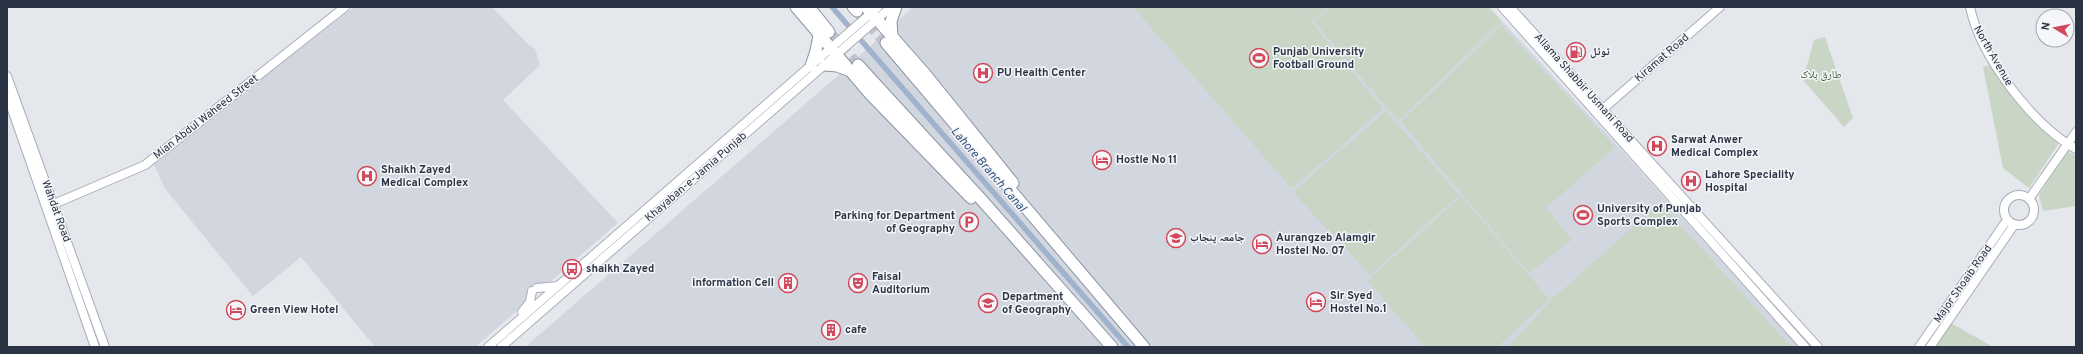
<svg xmlns="http://www.w3.org/2000/svg" width="2083" height="354" font-family="Overpass,'Noto Naskh Arabic',sans-serif">
	<style>
		.built { fill: #d2d6de }
		.green { fill: #c9d6c5 }
		.lines { fill: none; stroke-linecap: round; stroke-linejoin: round }
		.canal { stroke: #9fb4cc; stroke-width: 5.5 }
		.highway-tunnel { stroke: #bfc3cb; stroke-width: 11; stroke-dasharray: 11 5.5; stroke-linecap: butt }
		.secondary-casing { stroke: #a9aeb7; stroke-width: 10 }
		.highway-casing { stroke: #8b94a3; stroke-width: 13 }
		.secondary { stroke: #fff; stroke-width: 8 }
		.highway { stroke: #fff; stroke-width: 11 }
		.labels { text-anchor: middle; dominant-baseline: central; stroke-width: 3; stroke-linejoin: round; paint-order: stroke }
		.poi-label { font-size: 11px; font-weight: bold; fill: #2b3445; stroke: #f4f6f9; text-anchor: start }
		.street-label { font-size: 11px; fill: #2b3445; stroke: #f4f6f9 }
		.park-label { font-size: 11px; fill: #3f6138; stroke: #f4f6f9 }
		.water-label { font-size: 12px; font-style: italic; fill: #34527a; stroke: #f4f6f9 }
	</style>
	<rect width="100%" height="100%" fill="#e4e7ec"/>
	<g class="built">
		<polygon points="354,7 492,7 529,45 535,49 540,65 503,100 618,223 475,347 375,347 301,257 253,296 166,190 153,163"/>
		<polygon points="913,7 1489,7 1603,130 1799,347 525,347 834,79"/>
	</g>
	<g class="green">
		<polygon points="1133,7 1299,7 1383,109 1292,189"/>
		<polygon points="1301,7 1327,7 1312,21"/>
		<polygon points="1330,7 1488,7 1502,21 1398,121 1314,21"/>
		<polygon points="1501,25 1615,147 1546,208 1572,240 1529,273 1401,122"/>
		<polygon points="1825,37 1853,118 1844,127 1803,80 1814,40"/>
		<polygon points="1989,65 2018,103 2059,143 2029,188 2003,168 1983,67"/>
		<polygon points="1386,111 1459,195 1370,275 1293,192"/>
		<polygon points="2067,151 2076,156 2076,206 2043,211 2039,195"/>
		<polygon points="1461,196 1549,299 1497,347 1425,347 1368,281"/>
		<polygon points="1660,203 1791,347 1508,347 1551,300"/>
		<polygon points="1951,323 1993,347 1936,347"/>
	</g>
	<g class="lines">
		<polyline class="canal" points="832,7 1128,347"/>
		<g class="highway-tunnel">
			<polyline points="857,11 886,43"/>
			<polyline points="829,32 858,65"/>
		</g>
		<defs>
			<g id="secondary">
				<polyline points="1502,7 1805,347"/>
				<polyline points="1510,7 1818,347"/>
				<path d="M1970,7C1980,56 2032,124 2076,149"/>
				<polyline points="7,76 105,347"/>
				<polyline points="7,95 95,347"/>
				<polyline points="1603,109 1720,7"/>
				<circle cx="2019" cy="210" r="15"/>
				<polyline points="2029,199 2076,132"/>
				<polyline points="54,204 145,165 345,7"/>
				<polyline points="537,288 558,286"/>
				<polyline points="522,312 530,302 532,291"/>
				<polyline points="488,347 878,7"/>
				<polyline points="501,347 891,7"/>
				<polyline points="1919,347 2007,220"/>
				<polyline points="1930,347 2014,225"/>
			</g>
			<g id="highway">
				<polyline points="796,7 870,94 971,198"/>
				<polyline points="809,7 829,32"/>
				<polyline points="853,7 857,11"/>
				<polyline points="866,7 926,75 1013,183"/>
				<polyline points="892,36 891,21 896,7"/>
				<polyline points="886,43 1144,347"/>
				<polyline points="825,65 837,66 848,70"/>
				<polyline points="858,65 980,198 1112,347"/>
				<polyline points="811,66 816,51 819,35"/>
			</g>
		</defs>
		<use href="#secondary" class="secondary-casing"/>
		<use href="#highway" class="highway-casing"/>
		<use href="#secondary" class="secondary"/>
		<use href="#highway" class="highway"/>
	</g>
	<defs>
		<symbol id="fuel-ring" viewBox="-11 -11 22 22"><circle r="9.5" fill="#f4f6f9" stroke="#d1495b" stroke-width="1.5"/><path d="M-5.5-6h7V0h2V4h1.3V-2.5L3-4.5l.8-.8L6-3V5H2.5V1h-1V6h-7ZM-4.2-4.7v3.2H.2V-4.7Z" fill="#d1495b"/></symbol>
		<symbol id="stadium-ring" viewBox="-11 -11 22 22"><circle r="9.5" fill="#f4f6f9" stroke="#d1495b" stroke-width="1.5"/><path d="M0-5a6.5 5 0 1 0 0 10a6.5 5 0 1 0 0-10ZM-3.5-1.8h7v3.6h-7Z" fill="#d1495b"/></symbol>
		<symbol id="hospital-ring" viewBox="-11 -11 22 22"><circle r="9.5" fill="#f4f6f9" stroke="#d1495b" stroke-width="1.5"/><path d="M-5-5h3v3.5h4V-5h3V5h-3V1.5h-4V5h-3Z" fill="#d1495b"/></symbol>
		<symbol id="hotel-ring" viewBox="-11 -11 22 22"><circle r="9.5" fill="#f4f6f9" stroke="#d1495b" stroke-width="1.5"/><path d="M-6-4.5h1.5V1H6V5H4.5V3h-9V5H-6ZM-4 0a1.8 1.8 0 1 1 3.6 0ZM.5 0V-2.5h3Q6-2.5 6 0Z" fill="#d1495b"/></symbol>
		<symbol id="parking-ring" viewBox="-11 -11 22 22"><circle r="9.5" fill="#f4f6f9" stroke="#d1495b" stroke-width="1.5"/><path d="M-3.5-5.5H1a3.5 3.5 0 0 1 0 7H-1V5.5H-3.5ZM-1-3.4V-.6H.8a1.4 1.4 0 0 0 0-2.8Z" fill="#d1495b"/></symbol>
		<symbol id="university-ring" viewBox="-11 -11 22 22"><circle r="9.5" fill="#f4f6f9" stroke="#d1495b" stroke-width="1.5"/><path d="M0-5L7-2L0 1L-7-2ZM-4 1L0 2.5L4 1V4Q0 6-4 4Z" fill="#d1495b"/></symbol>
		<symbol id="bus-ring" viewBox="-11 -11 22 22"><circle r="9.5" fill="#f4f6f9" stroke="#d1495b" stroke-width="1.5"/><path d="M-5-6H5V4H4V6H2V4H-2V6H-4V4H-5ZM-3.5-4V0h7V-4ZM-3.5 1.2v1.5H-2V1.2ZM2 1.2v1.5H3.5V1.2Z" fill="#d1495b"/></symbol>
		<symbol id="building-ring" viewBox="-11 -11 22 22"><circle r="9.5" fill="#f4f6f9" stroke="#d1495b" stroke-width="1.5"/><path d="M-4-6H4V6H1V3H-1V6H-4ZM-2.5-4.3h1.7v1.8h-1.7ZM.8-4.3h1.7v1.8H.8ZM-2.5-1h1.7V.8h-1.7ZM.8-1h1.7V.8H.8Z" fill="#d1495b"/></symbol>
		<symbol id="theatre-ring" viewBox="-11 -11 22 22"><circle r="9.5" fill="#f4f6f9" stroke="#d1495b" stroke-width="1.5"/><path d="M-5-5.5Q0-4 5-5.5V0Q5 5 0 6Q-5 5-5 0ZM-3.3-2.5H-1v1.5H-3.3ZM1-2.5H3.3v1.5H1ZM-2.8 1Q0 5.5 2.8 1Z" fill="#d1495b"/></symbol>
	</defs>
	<g fill-rule="evenodd">
		<use href="#fuel-ring" x="1565" y="41" width="22" height="22"/>
		<use href="#stadium-ring" x="1248" y="47" width="22" height="22"/>
		<use href="#hospital-ring" x="972" y="62" width="22" height="22"/>
		<use href="#hospital-ring" x="1646" y="135" width="22" height="22"/>
		<use href="#hotel-ring" x="1091" y="149" width="22" height="22"/>
		<use href="#hospital-ring" x="356" y="165" width="22" height="22"/>
		<use href="#hospital-ring" x="1680" y="170" width="22" height="22"/>
		<use href="#stadium-ring" x="1572" y="204" width="22" height="22"/>
		<use href="#parking-ring" x="958" y="211" width="22" height="22"/>
		<use href="#university-ring" x="1165" y="227" width="22" height="22"/>
		<use href="#hotel-ring" x="1251" y="233" width="22" height="22"/>
		<use href="#bus-ring" x="561" y="258" width="22" height="22"/>
		<use href="#building-ring" x="777" y="272" width="22" height="22"/>
		<use href="#theatre-ring" x="847" y="272" width="22" height="22"/>
		<use href="#hotel-ring" x="1305" y="291" width="22" height="22"/>
		<use href="#university-ring" x="977" y="292" width="22" height="22"/>
		<use href="#hotel-ring" x="225" y="299" width="22" height="22"/>
		<use href="#building-ring" x="820" y="319" width="22" height="22"/>
	</g>
	<g class="labels">
		<g class="poi-label">
			<text x="1273" y="52">Punjab University<tspan x="1273" dy="13">Football Ground</tspan></text>
			<text x="1590" y="52">ٹوٹل</text>
			<text x="997" y="73">PU Health Center</text>
			<text x="1671" y="140">Sarwat Anwer<tspan x="1671" dy="13">Medical Complex</tspan></text>
			<text x="1116" y="160">Hostle No 11</text>
			<text x="381" y="170">Shaikh Zayed<tspan x="381" dy="13">Medical Complex</tspan></text>
			<text x="1705" y="175">Lahore Speciality<tspan x="1705" dy="13">Hospital</tspan></text>
			<text x="1597" y="209">University of Punjab<tspan x="1597" dy="13">Sports Complex</tspan></text>
			<text x="955" y="216" text-anchor="end">Parking for Department<tspan x="955" dy="13">of Geography</tspan></text>
			<text x="1190" y="238">جامعہ پنجاب</text>
			<text x="1276" y="238">Aurangzeb Alamgir<tspan x="1276" dy="13">Hostel No. 07</tspan></text>
			<text x="586" y="269">shaikh Zayed</text>
			<text x="872" y="277">Faisal<tspan x="872" dy="13">Auditorium</tspan></text>
			<text x="774" y="283" text-anchor="end">information Cell</text>
			<text x="1330" y="296">Sir Syed<tspan x="1330" dy="13">Hostel No.1</tspan></text>
			<text x="1002" y="297">Department<tspan x="1002" dy="13">of Geography</tspan></text>
			<text x="250" y="310">Green View Hotel</text>
			<text x="845" y="330">cafe</text>
		</g>
		<g class="street-label">
			<text transform="translate(1993 56) rotate(60)">North Avenue</text>
			<text transform="translate(1662 58) rotate(-41)">Kiramat Road</text>
			<text transform="translate(1584 88) rotate(48)">Allama Shabbir Usmani Road</text>
			<text transform="translate(206 117) rotate(-38)">Mian Abdul Waheed Street</text>
			<text transform="translate(696 177) rotate(-41)">Khayaban-e-Jamia Punjab</text>
			<text transform="translate(56 211) rotate(70)">Wahdat Road</text>
			<text transform="translate(1963 284) rotate(-55)">Major Shoaib Road</text>
		</g>
		<g class="park-label">
			<text x="1821" y="75">طارق بلاک</text>
		</g>
		<g class="water-label">
			<text transform="translate(988 170) rotate(49)">Lahore Branch Canal</text>
		</g>
	</g>
	<rect width="2083" height="354" fill="none" stroke="#2b3445" stroke-width="16"/>
	<g transform="translate(2055 28) rotate(280)"><circle r="19" fill="#f4f6f9" stroke="#a4a8b1"/>
	<path d="M0-3L7 15L0 10L-7 15Z" fill="#d1495b"/>
	<text y="-6" font-size="11" font-weight="bold" text-anchor="middle" fill="#2b3445">N</text>
	</g>
</svg>
